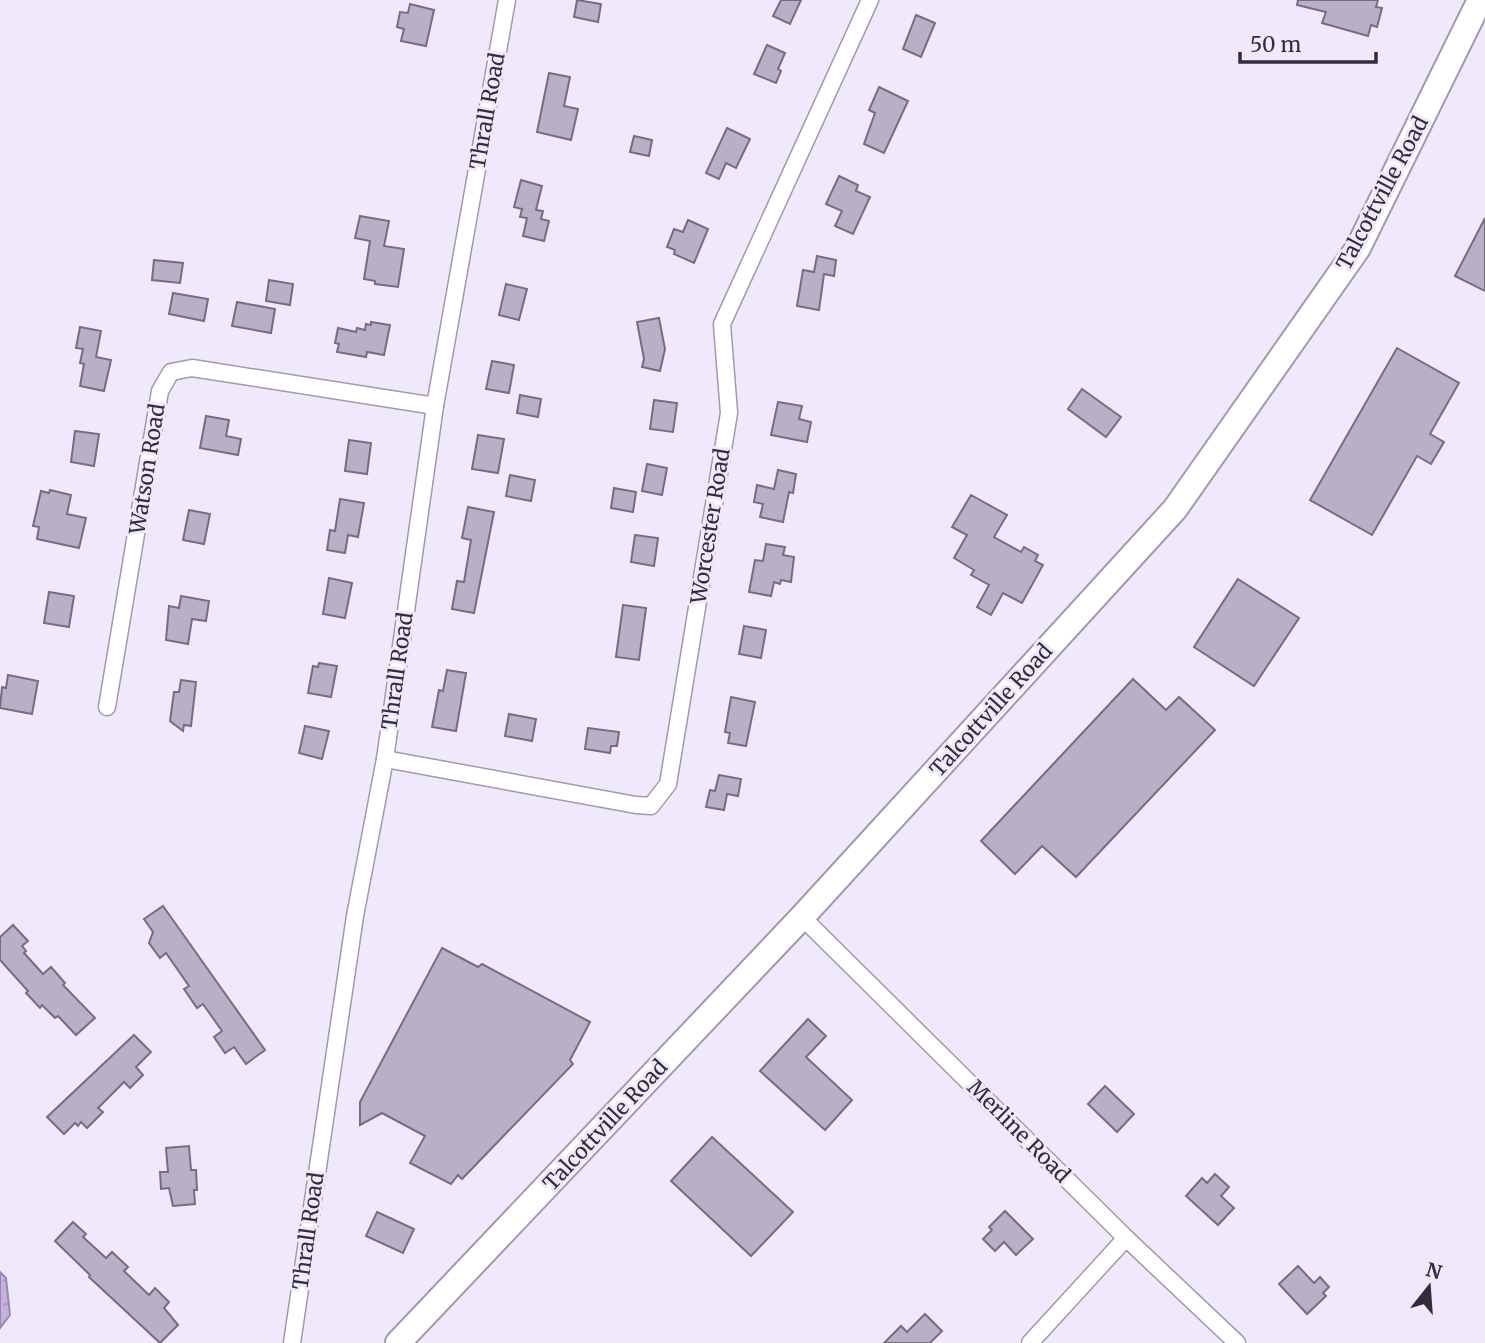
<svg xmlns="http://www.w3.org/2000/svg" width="1485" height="1343" font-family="Merriweather,serif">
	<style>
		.water { fill: url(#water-ripples); stroke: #988aae; stroke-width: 2 }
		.building { fill: #b9b0c7; stroke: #756d82; stroke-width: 2 }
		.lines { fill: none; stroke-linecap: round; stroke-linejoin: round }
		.street-casing { stroke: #a199af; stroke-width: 19 }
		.primary-casing { stroke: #a199af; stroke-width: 28 }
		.street { stroke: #fff; stroke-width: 16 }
		.primary { stroke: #fff; stroke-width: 24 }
		.labels { text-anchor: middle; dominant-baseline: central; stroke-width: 6; stroke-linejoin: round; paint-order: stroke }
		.street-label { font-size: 21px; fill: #322e37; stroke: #f0e9fc }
	</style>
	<defs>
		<pattern id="water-ripples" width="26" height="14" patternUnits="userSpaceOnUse" patternTransform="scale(1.75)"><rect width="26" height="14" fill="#c4b1e1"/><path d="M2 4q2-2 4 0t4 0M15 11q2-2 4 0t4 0" fill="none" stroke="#a090b7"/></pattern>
	</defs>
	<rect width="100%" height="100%" fill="#f0e9fc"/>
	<polygon class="water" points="0,1272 6,1278 10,1315 0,1328"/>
	<g class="building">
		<polygon points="577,0 601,4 598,22 574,17"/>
		<polygon points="781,0 801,0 790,24 773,16"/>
		<polygon points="1298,0 1378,0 1376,7 1382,8 1377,27 1371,25 1368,36 1322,23 1326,12 1297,5"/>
		<polygon points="410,4 434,10 426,46 401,41 404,29 397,27 400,12 408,13"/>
		<polygon points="916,15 935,23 921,57 903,49"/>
		<polygon points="767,45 785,53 778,69 781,71 776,83 754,74"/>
		<polygon points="549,73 570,77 564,106 578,109 571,140 537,132"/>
		<polygon points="879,87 908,101 884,153 864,144 875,113 869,110"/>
		<polygon points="727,128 750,139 736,168 726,163 719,179 706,173"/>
		<polygon points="634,136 652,140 649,156 630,152"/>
		<polygon points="839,176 858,185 856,191 870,197 853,234 835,226 842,211 826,204"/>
		<polygon points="521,180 542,186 536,210 543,211 541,219 549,221 544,241 523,236 527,218 520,217 522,209 514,207"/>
		<polygon points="360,216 389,221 384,246 404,249 398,287 375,284 375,281 364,279 370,241 355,238"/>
		<polygon points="1485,218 1485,291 1455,276"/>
		<polygon points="688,220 708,229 694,263 674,254 675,250 667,247 674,229 683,232"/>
		<polygon points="817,256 836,260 834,276 824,274 819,310 797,306 803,270 814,272"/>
		<polygon points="154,260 183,263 180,283 152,280"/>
		<polygon points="269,280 293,284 290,305 266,301"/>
		<polygon points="506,284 527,289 519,320 499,315"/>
		<polygon points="173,293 208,299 204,321 169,314"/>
		<polygon points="237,302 275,309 271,333 232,326"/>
		<polygon points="659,318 665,349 660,371 642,367 644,359 637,322"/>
		<polygon points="371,322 390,325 384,355 367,352 366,357 337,352 339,344 335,343 338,328 356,332 357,328 365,330 366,324 371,325"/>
		<polygon points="80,327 101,331 96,357 111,360 104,391 80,386 84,364 80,363 83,349 76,348"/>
		<polygon points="1397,348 1459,383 1430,434 1444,442 1431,464 1417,456 1372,535 1310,500"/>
		<polygon points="492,361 514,365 509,393 486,389"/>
		<polygon points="1082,389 1121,417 1106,437 1068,409"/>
		<polygon points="520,395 541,399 538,417 517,413"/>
		<polygon points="654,400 677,403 673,432 650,429"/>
		<polygon points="778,402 802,406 799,419 811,422 807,442 771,435"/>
		<polygon points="206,416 229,420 226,436 241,439 238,455 200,448"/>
		<polygon points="75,431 99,434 94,466 71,462"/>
		<polygon points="478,435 504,439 498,473 472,469"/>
		<polygon points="349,440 371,443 367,474 345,471"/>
		<polygon points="647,464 667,468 662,495 642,491"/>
		<polygon points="778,470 796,474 793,493 789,492 783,522 760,517 763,504 754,502 757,485 774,489"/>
		<polygon points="510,475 535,480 531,501 506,496"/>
		<polygon points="614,488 636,492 633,512 611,508"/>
		<polygon points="50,490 71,495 67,514 86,518 79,548 37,539 39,527 33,526 41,491 49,493"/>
		<polygon points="971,495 1007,515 994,537 1021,552 1024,547 1038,555 1035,561 1043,565 1022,603 1003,593 991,615 977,607 989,585 971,575 974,570 954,558 967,535 952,527"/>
		<polygon points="340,499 364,503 358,537 348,535 345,553 327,550 330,530 335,531"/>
		<polygon points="468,507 494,512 474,613 452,609 457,581 464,582 471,540 462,538"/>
		<polygon points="189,510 210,514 204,544 183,540"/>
		<polygon points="635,535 658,538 654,566 631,562"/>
		<polygon points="766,544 785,547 783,555 794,557 791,582 781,580 780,584 774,582 771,596 749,592 755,560 763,561"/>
		<polygon points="329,578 352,583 345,618 323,614"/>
		<polygon points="1238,579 1299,618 1254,686 1194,647"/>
		<polygon points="49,592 74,596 69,627 44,623"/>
		<polygon points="181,596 209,601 206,621 192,619 188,644 166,640 169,606 179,608"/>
		<polygon points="623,605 646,608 639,660 616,657"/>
		<polygon points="744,626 766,630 761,658 739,654"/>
		<polygon points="319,663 337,666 331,697 308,693 313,666 318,667"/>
		<polygon points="447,670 466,673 456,731 432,727 439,690 443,691"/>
		<polygon points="8,675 38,681 32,714 0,708 2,687 6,688"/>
		<polygon points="1133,679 1166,710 1179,697 1215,730 1076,877 1042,846 1015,874 981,841"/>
		<polygon points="181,680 196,682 191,726 184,725 183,731 170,721 174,692 179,692"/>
		<polygon points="731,697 755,702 746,746 728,743 730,733 725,732"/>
		<polygon points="509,714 536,719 532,741 505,736"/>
		<polygon points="305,726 329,731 322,759 299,753"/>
		<polygon points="588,728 619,732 617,746 611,746 610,753 585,749"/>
		<polygon points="719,775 741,779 738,796 727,794 724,810 706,807 710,790 715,791"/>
		<polygon points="163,906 265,1050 246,1064 234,1047 225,1053 214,1037 222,1031 203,1004 197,1008 184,989 189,986 166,953 160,958 149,943 153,932 144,919"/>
		<polygon points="13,925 28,941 22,946 26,951 24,953 43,974 51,967 65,983 63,985 95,1018 76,1035 58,1016 55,1018 42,1005 40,1008 26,993 28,991 0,960 0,937"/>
		<polygon points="442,948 478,967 482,964 590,1022 570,1060 573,1064 462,1179 458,1175 451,1184 410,1163 425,1136 382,1113 360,1125 360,1102"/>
		<polygon points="808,1019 826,1036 806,1057 852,1100 825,1130 760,1071"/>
		<polygon points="134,1035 151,1052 136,1067 143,1075 130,1088 124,1082 98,1108 103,1112 87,1128 81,1122 78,1126 75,1123 64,1134 47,1117"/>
		<polygon points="1105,1086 1134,1114 1117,1132 1088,1104"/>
		<polygon points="712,1137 793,1212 751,1256 671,1181"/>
		<polygon points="189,1146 191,1170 196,1170 197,1190 194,1190 195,1204 173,1206 169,1188 161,1189 160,1172 168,1172 166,1148"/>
		<polygon points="1215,1174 1229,1187 1221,1196 1234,1208 1218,1225 1186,1196 1202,1178 1207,1183"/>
		<polygon points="1005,1211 1033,1239 1016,1255 1004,1242 995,1251 983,1239 992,1230 989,1227"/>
		<polygon points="377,1212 414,1229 403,1253 366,1236"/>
		<polygon points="73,1222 86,1234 83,1237 106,1258 112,1252 128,1267 124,1271 149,1295 155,1288 169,1302 164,1308 178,1325 160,1343 89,1277 90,1275 55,1241"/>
		<polygon points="1298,1266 1314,1283 1320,1277 1329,1287 1323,1293 1326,1296 1307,1314 1279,1284"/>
		<polygon points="925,1314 942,1331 930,1343 884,1343 901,1326 907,1332"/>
	</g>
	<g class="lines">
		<defs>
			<g id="street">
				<polyline points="107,707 160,391 171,372 192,368 435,406"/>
				<polyline points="385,759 636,805 651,806 668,784 729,413 722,324 870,0"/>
				<polyline points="802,917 1126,1238 1237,1343"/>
				<polyline points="292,1343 355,916 385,759 435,406 507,0"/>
				<polyline points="1030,1343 1126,1238"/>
			</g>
			<polyline id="primary" points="398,1343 802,917 1175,509 1358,248 1480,0"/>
		</defs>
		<use href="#street" class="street-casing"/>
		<use href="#primary" class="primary-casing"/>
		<use href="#street" class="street"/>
		<use href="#primary" class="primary"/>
	</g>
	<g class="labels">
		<g class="street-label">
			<text transform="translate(487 111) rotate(-80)">Thrall Road</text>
			<text transform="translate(1382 193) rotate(-62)">Talcottville Road</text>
			<text transform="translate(147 469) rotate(-81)">Watson Road</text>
			<text transform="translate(710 526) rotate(-81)">Worcester Road</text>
			<text transform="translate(397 671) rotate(-82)">Thrall Road</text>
			<text transform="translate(991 710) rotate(-48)">Talcottville Road</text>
			<text transform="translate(605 1125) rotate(-47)">Talcottville Road</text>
			<text transform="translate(1019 1131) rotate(45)">Merline Road</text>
			<text transform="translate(308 1231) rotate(-82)">Thrall Road</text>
		</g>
	</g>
	<g transform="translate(1429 1287) rotate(17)" stroke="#f0e9fc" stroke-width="5" paint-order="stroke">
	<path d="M0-5L12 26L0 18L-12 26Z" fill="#322e37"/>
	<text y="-10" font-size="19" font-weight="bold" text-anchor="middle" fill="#322e37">N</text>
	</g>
	<path d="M1240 52v10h136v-10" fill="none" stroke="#322e37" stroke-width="3.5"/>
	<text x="1250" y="52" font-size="21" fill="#322e37" stroke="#f0e9fc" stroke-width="5" paint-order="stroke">50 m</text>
</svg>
